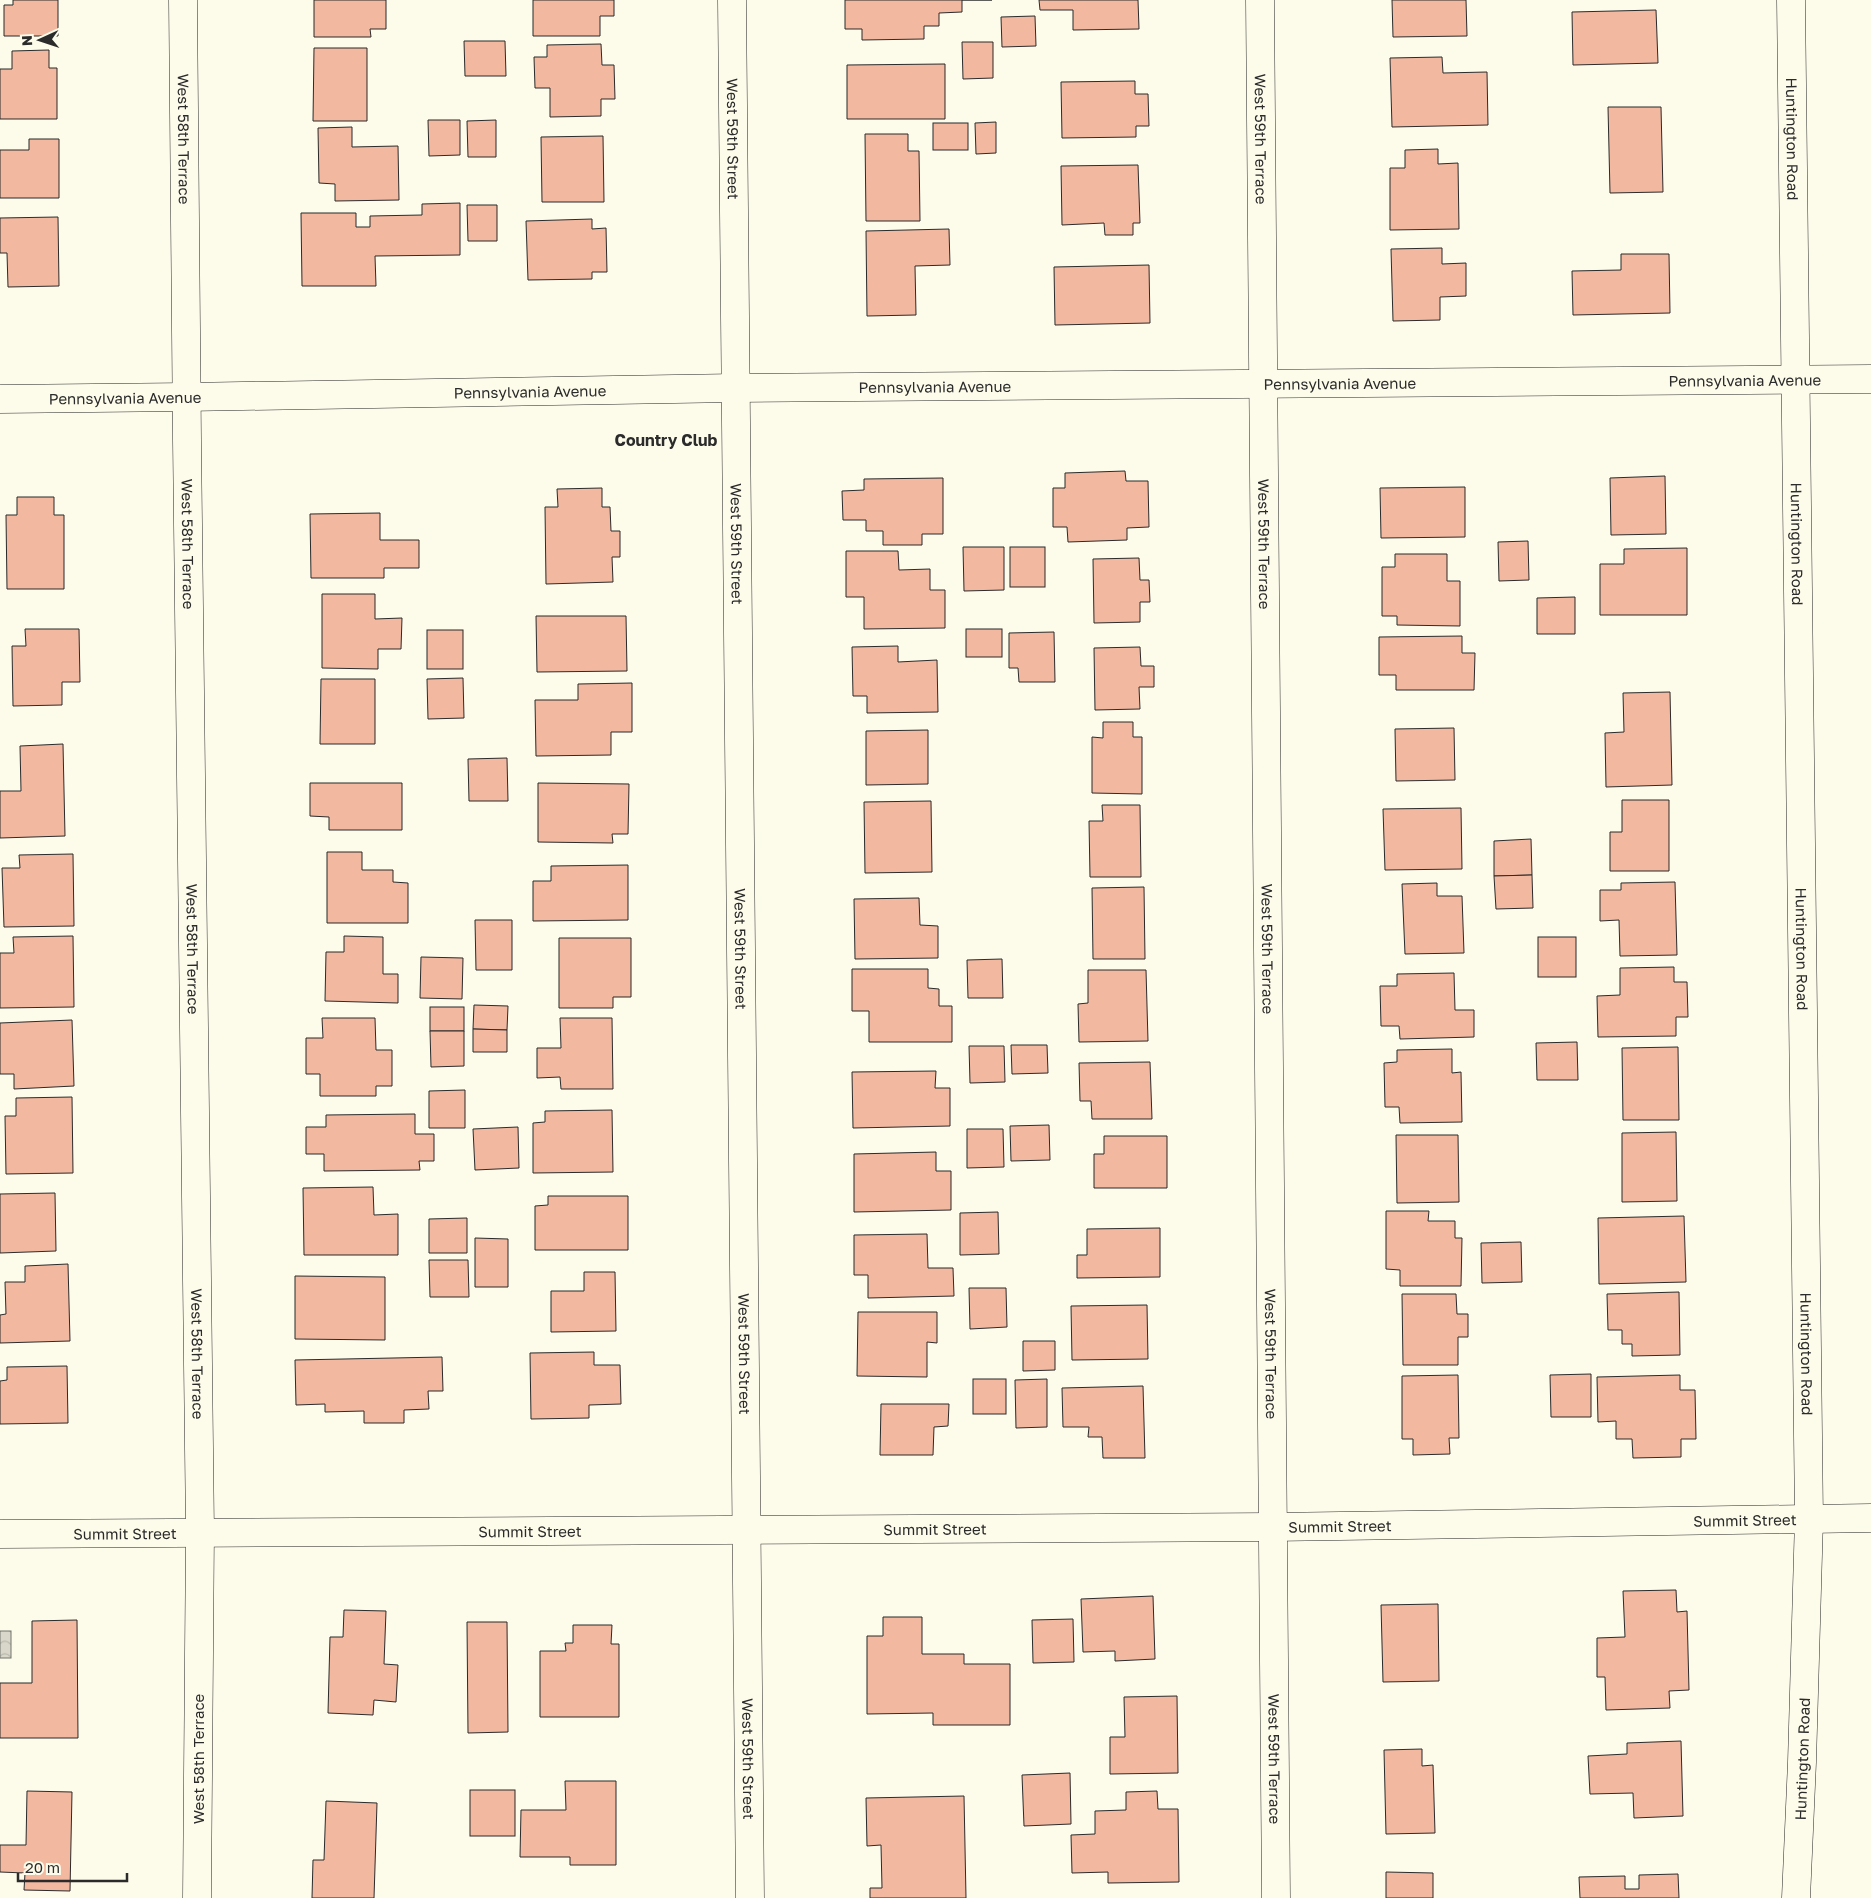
<svg xmlns="http://www.w3.org/2000/svg" width="1871" height="1898" font-family="'Golos Text',sans-serif">
	<style>
		.water { fill: url(#water-waves); stroke: #74746e }
		.building { fill: #f2b8a0; stroke: #2b2b2b }
		.lines { fill: none; stroke-linecap: round; stroke-linejoin: round }
		.minor-casing { stroke: #2b2b2b; stroke-width: 29 }
		.minor { stroke: #fdfbea; stroke-width: 28 }
		.labels { text-anchor: middle; dominant-baseline: central; stroke-width: 4; stroke-linejoin: round; paint-order: stroke }
		.street-label { font-size: 15px; fill: #2b2b2b; stroke: #fdfbea }
		.neighbourhood-label { font-size: 16px; font-weight: bold; fill: #2b2b2b; stroke: #fdfbea }
	</style>
	<defs>
		<pattern id="water-waves" width="16" height="10" patternUnits="userSpaceOnUse" patternTransform="scale(1.25)"><rect width="16" height="10" fill="#d8d7c9"/><path d="M0 5q4-4 8 0t8 0" fill="none" stroke="#bab9ad"/></pattern>
	</defs>
	<rect width="100%" height="100%" fill="#fdfbea"/>
	<rect class="water" x="0" y="1631" width="11" height="27"/>
	<g class="building">
		<polygon points="13,0 58,0 58,36 4,36 4,5 13,5"/>
		<polygon points="314,0 386,0 386,29 370,29 371,37 314,37"/>
		<polygon points="533,0 614,0 614,16 600,16 600,36 533,36"/>
		<polygon points="845,0 992,0 962,0 962,12 939,13 939,26 924,26 924,39 862,40 862,29 845,29"/>
		<polygon points="1039,0 1138,0 1139,29 1073,30 1073,10 1040,10"/>
		<polygon points="1392,0 1466,0 1467,36 1393,37"/>
		<polygon points="1656,10 1658,63 1573,65 1572,12"/>
		<polygon points="1035,16 1036,46 1002,47 1001,17"/>
		<polygon points="464,41 505,41 506,76 465,76"/>
		<polygon points="962,42 993,42 993,78 963,79"/>
		<polygon points="601,44 602,65 614,65 615,99 601,99 601,116 550,117 550,88 535,88 534,57 547,57 547,45"/>
		<polygon points="314,48 367,48 367,121 313,121"/>
		<polygon points="49,50 49,68 57,68 57,119 0,119 0,69 12,69 12,51"/>
		<polygon points="1442,57 1443,73 1487,72 1488,125 1392,127 1390,58"/>
		<polygon points="945,64 945,119 847,119 847,65"/>
		<polygon points="1135,81 1135,94 1148,94 1149,126 1136,126 1136,137 1062,138 1061,82"/>
		<polygon points="1608,107 1661,107 1663,192 1610,193"/>
		<polygon points="428,120 460,120 460,155 429,156"/>
		<polygon points="496,120 496,157 468,157 467,121"/>
		<polygon points="996,122 996,153 976,154 975,123"/>
		<rect x="933" y="123" width="35" height="27"/>
		<polygon points="352,127 352,147 398,146 399,200 335,201 335,184 319,183 318,128"/>
		<polygon points="865,134 908,134 908,151 919,151 920,221 866,221"/>
		<polygon points="603,136 604,202 542,202 541,137"/>
		<polygon points="29,139 59,139 59,198 0,198 0,150 29,150"/>
		<polygon points="1438,149 1438,164 1458,163 1459,229 1390,230 1390,168 1405,168 1405,150"/>
		<polygon points="1138,165 1140,223 1133,223 1133,235 1105,235 1104,223 1062,225 1061,166"/>
		<polygon points="460,203 460,255 375,256 376,286 302,286 301,213 356,213 356,227 370,227 370,216 422,215 422,204"/>
		<polygon points="467,205 497,205 497,241 468,241"/>
		<polygon points="58,217 59,286 8,287 7,253 0,253 0,218"/>
		<polygon points="592,219 592,229 606,228 607,272 592,272 592,279 528,280 526,221"/>
		<polygon points="949,229 950,265 915,266 916,315 867,316 866,231"/>
		<polygon points="1442,248 1442,264 1466,263 1466,296 1440,297 1440,320 1393,321 1391,249"/>
		<polygon points="1621,254 1669,254 1670,313 1573,315 1572,271 1621,270"/>
		<polygon points="1149,265 1150,323 1055,325 1054,267"/>
		<polygon points="1125,471 1126,481 1148,481 1149,527 1127,528 1127,540 1068,542 1067,527 1053,527 1053,488 1065,488 1065,473"/>
		<polygon points="1665,476 1666,534 1611,535 1610,478"/>
		<polygon points="943,478 943,534 922,534 922,545 883,545 883,531 866,531 866,520 843,520 842,491 864,490 864,479"/>
		<polygon points="1465,487 1465,537 1381,538 1380,488"/>
		<polygon points="602,488 602,507 610,507 611,531 620,531 620,557 612,557 613,582 546,584 545,507 558,507 557,489"/>
		<polygon points="17,497 54,497 54,515 64,515 64,589 7,589 6,515 17,515"/>
		<polygon points="380,513 380,540 419,540 419,568 384,568 384,578 311,578 310,514"/>
		<polygon points="1528,541 1529,580 1499,581 1498,542"/>
		<polygon points="963,547 1004,547 1004,590 964,591"/>
		<rect x="1010" y="547" width="35" height="40"/>
		<polygon points="1687,548 1687,615 1600,615 1600,564 1624,564 1624,549"/>
		<polygon points="846,551 898,551 899,570 930,569 930,590 945,590 945,628 864,629 864,597 846,597"/>
		<polygon points="1395,554 1447,554 1447,581 1460,581 1460,626 1397,625 1397,616 1382,616 1382,567 1395,567"/>
		<polygon points="1139,558 1140,580 1149,580 1150,602 1140,602 1140,622 1094,623 1093,559"/>
		<polygon points="322,594 375,594 375,619 402,618 401,649 378,649 378,669 322,668"/>
		<polygon points="1575,597 1575,634 1537,634 1537,598"/>
		<polygon points="536,616 626,616 627,671 537,672"/>
		<polygon points="25,629 79,629 80,682 62,682 62,705 13,706 12,646 26,646"/>
		<rect x="966" y="629" width="36" height="28"/>
		<rect x="427" y="630" width="36" height="39"/>
		<polygon points="1054,632 1055,682 1019,682 1018,668 1009,668 1009,633"/>
		<polygon points="1462,636 1462,653 1475,653 1474,690 1396,690 1396,675 1379,675 1379,637"/>
		<polygon points="898,646 898,662 937,660 938,712 867,713 867,696 853,696 852,647"/>
		<polygon points="1140,647 1141,666 1154,666 1154,687 1139,687 1140,709 1095,710 1094,648"/>
		<polygon points="463,678 464,718 428,719 427,679"/>
		<polygon points="321,679 375,679 375,744 320,744"/>
		<polygon points="632,683 632,732 611,732 611,755 536,756 535,700 578,700 578,684"/>
		<polygon points="1670,692 1672,785 1606,787 1605,733 1624,732 1623,693"/>
		<polygon points="1103,722 1133,722 1133,737 1142,737 1142,794 1092,793 1092,737 1103,738"/>
		<polygon points="1454,728 1455,780 1396,781 1395,729"/>
		<polygon points="928,730 928,784 866,785 866,731"/>
		<polygon points="63,744 65,836 0,838 0,791 21,791 20,746"/>
		<polygon points="507,758 508,801 469,801 468,759"/>
		<polygon points="310,783 402,783 402,830 329,830 329,817 310,816"/>
		<polygon points="538,783 629,784 628,834 612,834 613,843 538,842"/>
		<polygon points="1622,800 1669,800 1669,871 1610,871 1610,832 1622,832"/>
		<polygon points="931,801 932,872 865,873 864,802"/>
		<polygon points="1102,805 1140,805 1141,877 1090,877 1089,821 1103,821"/>
		<polygon points="1461,808 1462,869 1385,870 1383,809"/>
		<polygon points="1531,839 1532,875 1494,876 1494,841"/>
		<polygon points="327,852 362,852 362,870 393,870 393,882 408,883 408,923 327,923"/>
		<polygon points="73,854 74,926 4,927 2,868 20,868 19,855"/>
		<polygon points="628,865 628,920 533,921 533,881 551,881 551,866"/>
		<polygon points="1532,875 1533,908 1496,909 1494,876"/>
		<polygon points="1675,882 1677,955 1620,956 1619,920 1600,921 1600,890 1621,890 1621,883"/>
		<polygon points="1437,883 1437,896 1462,896 1464,953 1405,954 1402,884"/>
		<polygon points="1144,887 1145,959 1093,959 1092,888"/>
		<polygon points="919,898 920,925 938,926 938,958 855,959 854,899"/>
		<polygon points="475,920 512,920 512,970 476,970"/>
		<polygon points="73,936 74,1007 0,1008 0,953 14,953 13,937"/>
		<polygon points="344,936 383,937 383,974 398,974 398,1003 325,1001 326,952 344,952"/>
		<rect x="1538" y="937" width="38" height="40"/>
		<polygon points="559,938 631,938 631,997 613,997 613,1008 559,1008"/>
		<polygon points="421,957 463,958 462,999 420,998"/>
		<polygon points="1002,959 1003,998 968,998 967,960"/>
		<polygon points="1674,967 1674,982 1687,982 1688,1017 1676,1017 1676,1036 1598,1037 1597,996 1620,995 1620,968"/>
		<polygon points="852,969 928,969 928,988 939,989 939,1006 952,1006 952,1042 869,1042 869,1011 852,1011"/>
		<polygon points="1088,970 1146,970 1148,1041 1079,1042 1078,1004 1088,1003"/>
		<polygon points="1454,973 1455,1010 1474,1010 1474,1037 1400,1039 1399,1026 1381,1026 1380,986 1397,986 1397,974"/>
		<polygon points="474,1005 508,1006 507,1030 473,1029"/>
		<rect x="430" y="1007" width="34" height="24"/>
		<polygon points="322,1018 375,1018 376,1050 392,1050 392,1086 376,1086 376,1096 320,1096 320,1074 306,1074 306,1038 323,1038"/>
		<polygon points="560,1018 612,1018 613,1089 561,1089 560,1077 537,1078 537,1048 561,1048"/>
		<polygon points="72,1020 74,1086 14,1089 14,1074 0,1074 0,1023"/>
		<polygon points="473,1029 507,1030 507,1052 473,1052"/>
		<polygon points="430,1031 464,1031 464,1066 431,1067"/>
		<polygon points="1577,1042 1578,1080 1537,1080 1536,1043"/>
		<polygon points="1011,1045 1047,1045 1048,1073 1012,1074"/>
		<polygon points="969,1046 1004,1046 1005,1082 970,1083"/>
		<polygon points="1678,1047 1679,1120 1623,1120 1622,1048"/>
		<polygon points="1452,1049 1452,1073 1461,1072 1462,1122 1400,1123 1399,1107 1385,1107 1384,1063 1397,1062 1397,1050"/>
		<polygon points="1150,1062 1152,1119 1092,1119 1091,1101 1080,1101 1079,1063"/>
		<polygon points="936,1071 935,1088 950,1088 950,1126 853,1128 852,1072"/>
		<polygon points="465,1090 465,1128 429,1128 429,1091"/>
		<polygon points="72,1097 73,1173 6,1174 5,1116 16,1116 16,1098"/>
		<polygon points="612,1110 613,1172 533,1173 533,1123 545,1122 545,1111"/>
		<polygon points="415,1114 415,1134 434,1134 434,1161 419,1161 420,1170 324,1171 324,1154 306,1154 306,1127 326,1127 326,1115"/>
		<polygon points="1049,1125 1050,1160 1011,1161 1010,1126"/>
		<polygon points="518,1127 519,1168 475,1170 473,1129"/>
		<polygon points="967,1129 1003,1129 1004,1167 967,1168"/>
		<polygon points="1676,1132 1677,1201 1622,1202 1622,1133"/>
		<polygon points="1396,1135 1458,1135 1459,1202 1397,1203"/>
		<polygon points="1104,1136 1167,1136 1167,1188 1094,1188 1094,1154 1104,1154"/>
		<polygon points="936,1152 936,1171 951,1171 951,1210 854,1212 854,1154"/>
		<polygon points="373,1187 374,1215 398,1214 398,1255 304,1255 303,1188"/>
		<polygon points="55,1193 56,1251 0,1253 0,1194"/>
		<polygon points="548,1196 628,1196 628,1250 535,1250 535,1206 548,1205"/>
		<polygon points="1386,1211 1429,1211 1428,1221 1455,1221 1455,1238 1462,1238 1461,1286 1400,1286 1400,1270 1386,1269"/>
		<polygon points="998,1212 999,1254 960,1255 960,1213"/>
		<polygon points="1684,1216 1686,1282 1599,1284 1598,1218"/>
		<polygon points="467,1218 467,1253 429,1253 429,1219"/>
		<polygon points="1160,1228 1160,1277 1077,1278 1077,1255 1087,1255 1087,1229"/>
		<polygon points="927,1234 928,1268 953,1268 954,1296 868,1298 868,1275 854,1275 854,1235"/>
		<polygon points="475,1238 508,1239 508,1287 475,1287"/>
		<polygon points="1521,1242 1522,1282 1482,1283 1481,1243"/>
		<polygon points="429,1260 468,1260 469,1297 430,1297"/>
		<polygon points="68,1264 70,1341 0,1343 0,1315 6,1314 5,1282 25,1282 25,1266"/>
		<polygon points="584,1272 615,1272 616,1331 551,1332 551,1291 584,1291"/>
		<polygon points="295,1276 385,1277 385,1340 295,1339"/>
		<polygon points="969,1288 1006,1288 1007,1327 970,1329"/>
		<polygon points="1679,1292 1680,1355 1632,1356 1632,1344 1622,1344 1622,1330 1608,1330 1607,1294"/>
		<polygon points="1402,1294 1456,1294 1457,1314 1468,1314 1468,1337 1458,1337 1458,1365 1403,1365"/>
		<polygon points="1147,1305 1148,1359 1072,1360 1071,1306"/>
		<polygon points="858,1312 937,1312 937,1343 927,1342 927,1377 857,1376"/>
		<polygon points="1023,1341 1055,1341 1055,1370 1023,1371"/>
		<polygon points="594,1352 594,1365 620,1365 621,1404 589,1405 589,1418 531,1419 530,1353"/>
		<polygon points="442,1357 443,1391 428,1391 429,1409 404,1410 404,1423 364,1423 364,1411 325,1412 325,1404 296,1405 295,1360"/>
		<polygon points="67,1366 68,1423 0,1424 0,1381 7,1380 7,1367"/>
		<polygon points="1591,1374 1591,1417 1551,1417 1550,1375"/>
		<polygon points="1458,1375 1459,1438 1449,1438 1450,1454 1413,1455 1413,1439 1402,1439 1402,1376"/>
		<polygon points="1680,1375 1680,1390 1695,1390 1696,1439 1681,1439 1681,1457 1633,1458 1632,1439 1616,1439 1616,1421 1598,1422 1597,1377"/>
		<rect x="973" y="1379" width="33" height="35"/>
		<polygon points="1047,1379 1047,1427 1016,1428 1015,1380"/>
		<polygon points="1143,1386 1145,1458 1103,1458 1102,1437 1088,1437 1089,1427 1063,1427 1062,1388"/>
		<polygon points="881,1404 949,1404 948,1426 934,1427 933,1455 880,1455"/>
		<polygon points="1676,1590 1677,1612 1687,1611 1689,1690 1669,1691 1670,1708 1606,1710 1605,1677 1597,1677 1597,1638 1625,1637 1623,1591"/>
		<polygon points="1153,1596 1155,1659 1115,1661 1115,1651 1083,1652 1081,1599"/>
		<polygon points="1438,1604 1439,1681 1383,1682 1381,1605"/>
		<polygon points="344,1610 386,1611 384,1664 398,1665 396,1702 374,1700 373,1715 328,1713 330,1637 343,1637"/>
		<polygon points="883,1617 922,1617 922,1654 964,1654 964,1664 1010,1664 1010,1725 933,1725 933,1713 867,1714 867,1636 883,1636"/>
		<polygon points="1073,1619 1074,1662 1033,1663 1032,1620"/>
		<polygon points="77,1620 78,1738 0,1738 0,1683 32,1683 32,1621"/>
		<polygon points="467,1622 507,1622 508,1732 468,1733"/>
		<polygon points="573,1625 612,1625 611,1644 619,1644 619,1717 540,1717 540,1651 566,1651 565,1643 573,1643"/>
		<polygon points="1177,1696 1178,1773 1110,1774 1110,1737 1125,1737 1124,1697"/>
		<polygon points="1681,1741 1683,1816 1634,1818 1633,1793 1590,1794 1588,1756 1627,1754 1627,1743"/>
		<polygon points="1422,1749 1422,1766 1433,1765 1435,1833 1386,1834 1384,1750"/>
		<polygon points="1070,1773 1071,1824 1024,1826 1022,1775"/>
		<polygon points="565,1781 616,1781 616,1865 570,1865 570,1857 520,1857 521,1810 566,1810"/>
		<rect x="470" y="1790" width="45" height="46"/>
		<polygon points="27,1791 72,1792 70,1891 24,1890 25,1873 0,1872 0,1845 26,1845"/>
		<polygon points="1157,1791 1158,1809 1178,1809 1179,1882 1108,1883 1108,1872 1072,1873 1071,1835 1095,1834 1095,1811 1126,1810 1126,1792"/>
		<polygon points="964,1796 966,1898 870,1898 870,1888 882,1888 881,1845 867,1846 866,1798"/>
		<polygon points="326,1801 377,1803 374,1898 312,1898 313,1860 324,1860"/>
		<polygon points="1386,1872 1433,1873 1433,1898 1386,1898"/>
		<polygon points="1678,1874 1679,1898 1580,1898 1579,1877 1625,1876 1625,1889 1639,1889 1639,1875"/>
	</g>
	<g class="lines">
		<defs>
			<g id="minor">
				<path id="s1" d="M183,0L187,440L200,1532L197,1898"/>
				<path id="s2" d="M732,0L750,1898"/>
				<path id="s3" d="M1260,0L1276,1898"/>
				<path id="s4" d="M1791,0L1809,1519L1802,1762L1796,1898"/>
				<path id="s5" d="M0,399L186,397L735,388L1871,379"/>
				<path id="s6" d="M0,1534L1272,1527L1871,1518"/>
			</g>
		</defs>
		<use href="#minor" class="minor-casing"/>
		<use href="#minor" class="minor"/>
	</g>
	<g class="labels">
		<g class="street-label">
			<text stroke="none"><textPath href="#s1" startOffset="139">West 58th Terrace</textPath></text>
			<text stroke="none"><textPath href="#s2" startOffset="139">West 59th Street</textPath></text>
			<text stroke="none"><textPath href="#s3" startOffset="139">West 59th Terrace</textPath></text>
			<text stroke="none"><textPath href="#s4" startOffset="139">Huntington Road</textPath></text>
			<text stroke="none"><textPath href="#s5" startOffset="1745">Pennsylvania Avenue</textPath></text>
			<text stroke="none"><textPath href="#s5" startOffset="1340">Pennsylvania Avenue</textPath></text>
			<text stroke="none"><textPath href="#s5" startOffset="935">Pennsylvania Avenue</textPath></text>
			<text stroke="none"><textPath href="#s5" startOffset="530">Pennsylvania Avenue</textPath></text>
			<text stroke="none"><textPath href="#s5" startOffset="125">Pennsylvania Avenue</textPath></text>
			<text stroke="none"><textPath href="#s1" startOffset="544">West 58th Terrace</textPath></text>
			<text stroke="none"><textPath href="#s2" startOffset="544">West 59th Street</textPath></text>
			<text stroke="none"><textPath href="#s3" startOffset="544">West 59th Terrace</textPath></text>
			<text stroke="none"><textPath href="#s4" startOffset="544">Huntington Road</textPath></text>
			<text stroke="none"><textPath href="#s1" startOffset="949">West 58th Terrace</textPath></text>
			<text stroke="none"><textPath href="#s2" startOffset="949">West 59th Street</textPath></text>
			<text stroke="none"><textPath href="#s3" startOffset="949">West 59th Terrace</textPath></text>
			<text stroke="none"><textPath href="#s4" startOffset="949">Huntington Road</textPath></text>
			<text stroke="none"><textPath href="#s1" startOffset="1354">West 58th Terrace</textPath></text>
			<text stroke="none"><textPath href="#s2" startOffset="1354">West 59th Street</textPath></text>
			<text stroke="none"><textPath href="#s3" startOffset="1354">West 59th Terrace</textPath></text>
			<text stroke="none"><textPath href="#s4" startOffset="1354">Huntington Road</textPath></text>
			<text stroke="none"><textPath href="#s6" startOffset="1745">Summit Street</textPath></text>
			<text stroke="none"><textPath href="#s6" startOffset="1340">Summit Street</textPath></text>
			<text stroke="none"><textPath href="#s6" startOffset="935">Summit Street</textPath></text>
			<text stroke="none"><textPath href="#s6" startOffset="530">Summit Street</textPath></text>
			<text stroke="none"><textPath href="#s6" startOffset="125">Summit Street</textPath></text>
			<text transform="translate(198 1759) rotate(-90)">West 58th Terrace</text>
			<text stroke="none"><textPath href="#s2" startOffset="1759">West 59th Street</textPath></text>
			<text stroke="none"><textPath href="#s3" startOffset="1759">West 59th Terrace</textPath></text>
			<text transform="translate(1802 1759) rotate(-88)">Huntington Road</text>
		</g>
		<g class="neighbourhood-label">
			<text x="666" y="440">Country Club</text>
		</g>
	</g>
	<g transform="translate(40 40) rotate(267)" stroke="#fdfbea" stroke-width="4" paint-order="stroke">
	<path d="M0-4L9 19L0 12L-9 19Z" fill="#2b2b2b"/>
	<text y="-8" font-size="14" font-weight="bold" text-anchor="middle" fill="#2b2b2b">N</text>
	</g>
	<path d="M18 1873v8h109v-8" fill="none" stroke="#2b2b2b" stroke-width="2.5"/>
	<text x="25" y="1873" font-size="15" fill="#2b2b2b" stroke="#fdfbea" stroke-width="4" paint-order="stroke">20 m</text>
</svg>
